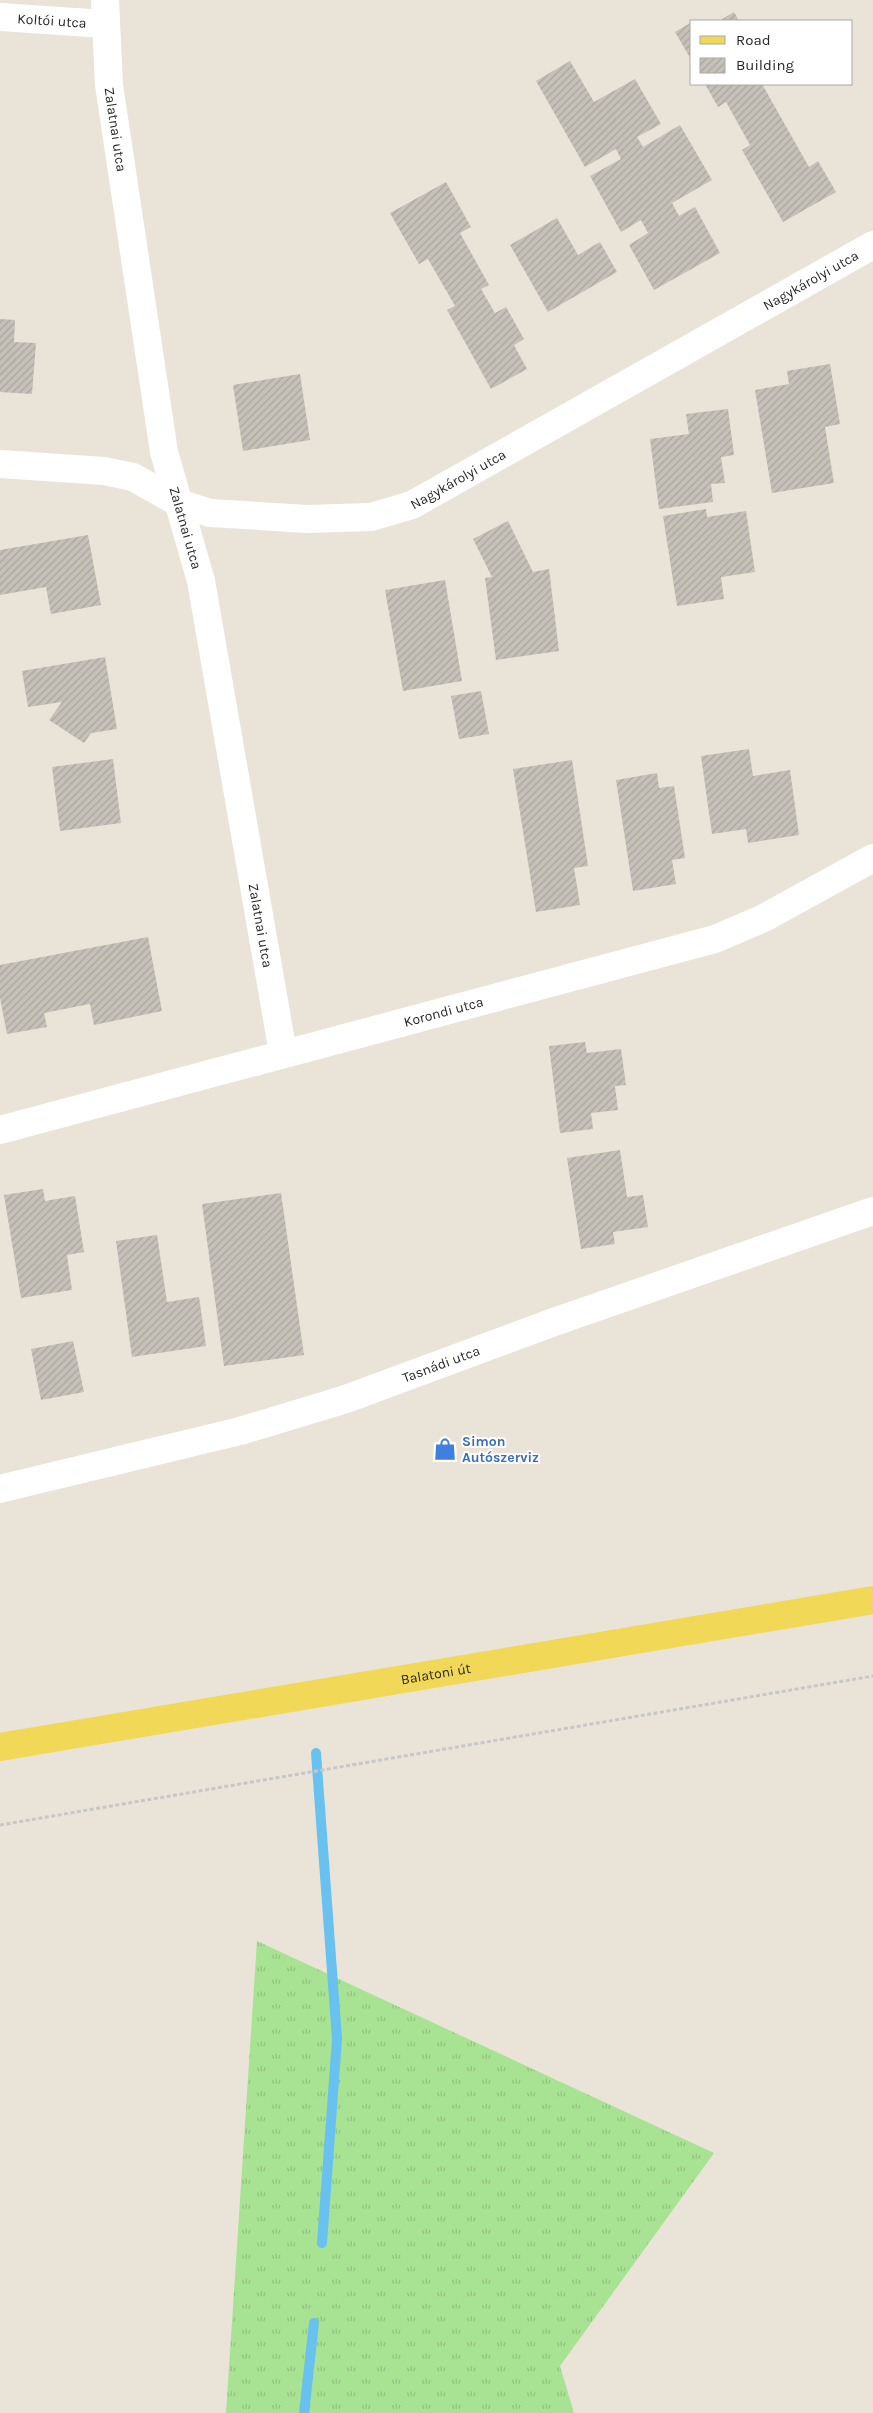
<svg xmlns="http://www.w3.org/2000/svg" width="873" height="2413" font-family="Karla,sans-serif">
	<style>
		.grass { fill: url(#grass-tufts) }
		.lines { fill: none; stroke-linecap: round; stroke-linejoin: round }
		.stream { stroke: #68c1ef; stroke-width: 10 }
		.building { fill: url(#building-hatch) }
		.path { stroke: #c7c7c7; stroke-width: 3; stroke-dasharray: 4 2.5; stroke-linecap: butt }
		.minor { stroke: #fff; stroke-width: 28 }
		.major { stroke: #f1d856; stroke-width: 28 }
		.labels { text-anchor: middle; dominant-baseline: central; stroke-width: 4; stroke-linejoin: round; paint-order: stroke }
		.street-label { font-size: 14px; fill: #272727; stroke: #fff }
		.shop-label { font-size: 14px; font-weight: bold; fill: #366cbe; stroke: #fff; text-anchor: start }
	</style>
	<defs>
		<pattern id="grass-tufts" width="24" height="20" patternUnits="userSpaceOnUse" patternTransform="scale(1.25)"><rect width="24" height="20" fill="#a8e293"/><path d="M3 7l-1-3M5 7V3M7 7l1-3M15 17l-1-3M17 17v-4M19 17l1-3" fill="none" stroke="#91c27f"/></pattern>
		<pattern id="building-hatch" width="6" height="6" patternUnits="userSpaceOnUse" patternTransform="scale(1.25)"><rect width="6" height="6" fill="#c5c0b8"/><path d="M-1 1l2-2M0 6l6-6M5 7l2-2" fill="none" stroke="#a9a59e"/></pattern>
	</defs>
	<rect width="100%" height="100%" fill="#eae4d8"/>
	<polygon class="grass" points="257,1941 714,2153 560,2366 574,2413 226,2413"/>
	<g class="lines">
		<g class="stream">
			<polyline points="316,1753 337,2039 322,2243"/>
			<polyline points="304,2413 314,2323"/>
		</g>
	</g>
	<g class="building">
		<polygon points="734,12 739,21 719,21"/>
		<polygon points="692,22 692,61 675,32"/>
		<polygon points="570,61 594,102 635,79 661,124 637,137 643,147 680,125 712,180 672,203 679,216 695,207 720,253 654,290 629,245 648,233 641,220 621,232 590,176 621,159 616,149 585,167 536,81"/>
		<polygon points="705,84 762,84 809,167 818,161 836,192 783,222 742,150 750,145 726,102 718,107"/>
		<polygon points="446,182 471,227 460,233 489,285 481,289 495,313 506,307 524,339 514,345 527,369 491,389 447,310 455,306 428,259 419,264 390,213"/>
		<polygon points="557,218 578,255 600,242 617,272 548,312 510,245"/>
		<polygon points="0,319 15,320 14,342 36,343 32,394 0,392"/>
		<polygon points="830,364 840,424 825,427 834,483 772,493 755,390 789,384 787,371"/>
		<polygon points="300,374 310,440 243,451 233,385"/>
		<polygon points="728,409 734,455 721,457 725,483 711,484 713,502 659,509 650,439 689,434 686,414"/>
		<polygon points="706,509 707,517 746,511 755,572 721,577 724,599 677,606 663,516"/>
		<polygon points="508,521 533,572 549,569 559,651 496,660 485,578 492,577 473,539"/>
		<polygon points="88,535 101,605 51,614 46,587 0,595 0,550"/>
		<polygon points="445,580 462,681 403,691 385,590"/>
		<polygon points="105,657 117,729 91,733 84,743 49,720 62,702 28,707 22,671"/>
		<polygon points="481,691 489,734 459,739 451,696"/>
		<polygon points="749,749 753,776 790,770 799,835 748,843 746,829 712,834 701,756"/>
		<polygon points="113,759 121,823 60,831 52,767"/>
		<polygon points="572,760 588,866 574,868 580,905 536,912 513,769"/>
		<polygon points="657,773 659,788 674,786 685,858 672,860 676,884 633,891 616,780"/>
		<polygon points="148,937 162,1011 94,1025 90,1004 44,1013 47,1027 7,1034 0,998 0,965"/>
		<polygon points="585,1042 587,1053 621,1049 626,1085 615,1086 618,1110 591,1113 593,1129 560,1133 549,1046"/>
		<polygon points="620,1150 627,1197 643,1195 648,1227 613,1232 615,1244 581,1249 567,1158"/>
		<polygon points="43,1189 45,1201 75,1196 84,1252 67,1255 72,1290 21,1298 4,1195"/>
		<polygon points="281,1193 304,1355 224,1366 202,1204"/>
		<polygon points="157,1235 167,1302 199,1297 206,1346 132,1357 116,1241"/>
		<polygon points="73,1341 84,1392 41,1400 31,1349"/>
	</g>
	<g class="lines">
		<polyline class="path" points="0,1825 873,1676"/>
		<g class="minor">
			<path id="s1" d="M105,0L109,85L164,452L201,581L283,1053"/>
			<path id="s2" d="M0,17L105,24"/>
			<path id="s3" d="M0,464L104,471L133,477L179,503L210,513L307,519L371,517L412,505L873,245"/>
			<path id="s4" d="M0,1130L715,939L764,918L873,858"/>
			<path id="s5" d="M0,1489L240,1431L346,1399L554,1322L873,1211"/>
		</g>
		<path class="major" id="s6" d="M0,1747L873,1600"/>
	</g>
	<defs>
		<symbol id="shop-bare" viewBox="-9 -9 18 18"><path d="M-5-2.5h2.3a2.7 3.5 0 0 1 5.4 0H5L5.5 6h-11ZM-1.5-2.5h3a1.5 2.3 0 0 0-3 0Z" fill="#3f7fe0" stroke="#fff" stroke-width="2.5" paint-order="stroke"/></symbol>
	</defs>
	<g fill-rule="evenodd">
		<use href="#shop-bare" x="429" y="1433" width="32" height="32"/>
	</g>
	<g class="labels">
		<g class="street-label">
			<text stroke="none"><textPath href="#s2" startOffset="52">Koltói utca</textPath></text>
			<text stroke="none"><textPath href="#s1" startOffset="130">Zalatnai utca</textPath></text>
			<text stroke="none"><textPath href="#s3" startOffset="881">Nagykárolyi utca</textPath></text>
			<text stroke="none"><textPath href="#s3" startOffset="476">Nagykárolyi utca</textPath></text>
			<text stroke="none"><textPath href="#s1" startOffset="535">Zalatnai utca</textPath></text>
			<text stroke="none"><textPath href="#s1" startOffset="940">Zalatnai utca</textPath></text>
			<text stroke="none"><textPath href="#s4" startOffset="459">Korondi utca</textPath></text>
			<text stroke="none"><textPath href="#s5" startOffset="459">Tasnádi utca</textPath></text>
			<text stroke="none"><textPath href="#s6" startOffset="442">Balatoni út</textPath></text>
		</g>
		<g class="shop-label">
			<text x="462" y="1441">Simon<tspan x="462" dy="16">Autószerviz</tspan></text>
		</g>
	</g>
	<rect x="690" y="20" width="162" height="65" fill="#ffffff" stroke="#a9a9a9"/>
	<rect x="700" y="36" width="25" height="8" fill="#f1d856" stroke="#a9a9a9"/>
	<text x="736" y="45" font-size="15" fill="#272727">Road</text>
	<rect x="700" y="58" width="25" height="15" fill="url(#building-hatch)" stroke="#a9a9a9"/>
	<text x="736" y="70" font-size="15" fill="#272727">Building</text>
</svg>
